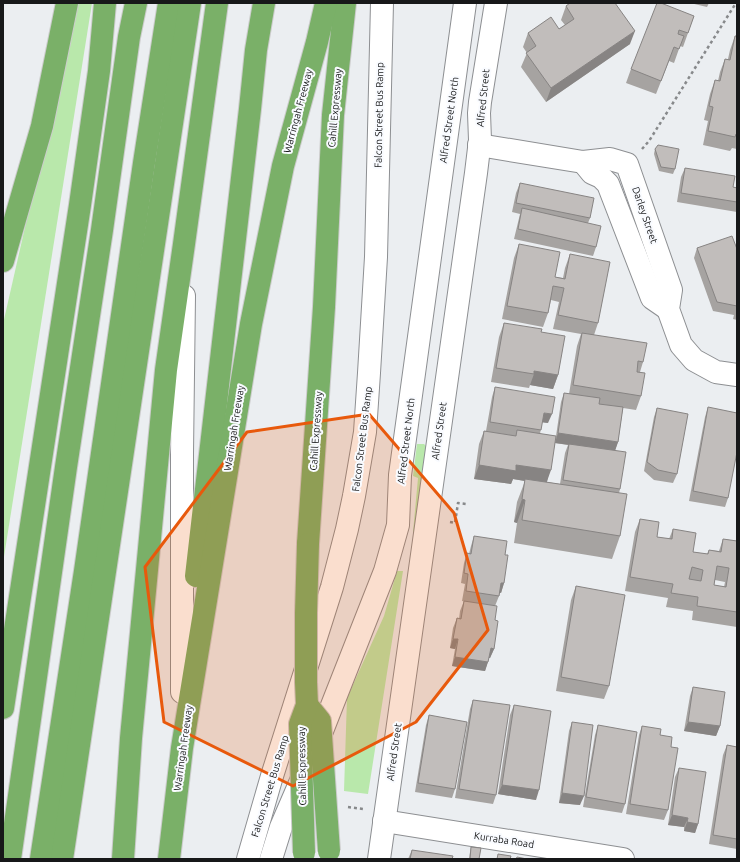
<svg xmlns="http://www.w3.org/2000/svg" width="740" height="862" font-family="Ubuntu,sans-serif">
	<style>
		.green { fill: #b9e8ab }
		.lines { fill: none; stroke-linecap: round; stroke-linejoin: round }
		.minor-casing { stroke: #8d8f92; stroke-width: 24 }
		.highway-casing { stroke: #ccc; stroke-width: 24 }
		.path { stroke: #87898b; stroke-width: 2.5; stroke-dasharray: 3 3; stroke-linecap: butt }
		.minor { stroke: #fff; stroke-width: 22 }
		.highway { stroke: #7ab068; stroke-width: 22 }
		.highway-bridge-casing { stroke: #ccc; stroke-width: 24; stroke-linecap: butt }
		.highway-bridge { stroke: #7ab068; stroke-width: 22 }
		.wall { fill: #a6a3a1; fill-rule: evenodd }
		.shaded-wall { fill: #878483 }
		.building { fill: #c1bdbb; stroke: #878483; fill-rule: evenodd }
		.marked { fill: #e8590c; fill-opacity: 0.2; stroke: #e8590c; stroke-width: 3; stroke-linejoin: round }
		.labels { text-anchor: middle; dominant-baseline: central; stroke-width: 4; stroke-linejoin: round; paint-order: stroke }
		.street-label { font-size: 10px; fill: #171819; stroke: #f9fbff }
	</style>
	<rect width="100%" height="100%" fill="#ebeef1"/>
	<g class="green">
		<polygon points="76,3 92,3 3,563 3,324"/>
		<polygon points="417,444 424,444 430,450 420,533 413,532 418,478 413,476"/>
		<polygon points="397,571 403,571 368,794 344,791 347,698 384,616"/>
	</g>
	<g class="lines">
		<defs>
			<g id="minor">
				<polyline points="479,145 583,162 610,159 627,164 671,290 668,309 681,345 694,360 716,372 737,375"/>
				<polyline points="583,162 592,173 601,177 608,184 652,298 668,309"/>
				<polyline points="182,692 182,453 184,296"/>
				<polyline points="318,741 385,571 398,525 400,475 465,3"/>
				<polyline points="384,821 623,859"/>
				<polyline points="248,859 272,776 332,587 347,529 354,496 365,432 369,373 376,257 382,3"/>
				<polyline points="271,859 281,827 303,776"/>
				<polyline points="379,859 476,173 480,140 479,113 480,102 496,3"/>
			</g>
			<g id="highway">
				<polyline points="3,261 42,126 67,3"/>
				<polyline points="308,544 324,307 333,115 345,3"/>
				<polyline points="196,576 250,109 256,50 264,3"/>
				<polyline points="3,708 80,205 99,71 105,3"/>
				<polyline points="10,859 66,467 102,230 129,37 136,3"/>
				<polyline points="41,859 85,571 144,163 169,3"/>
				<polyline points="62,859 190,3"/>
				<polyline points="123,859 131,738 166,370 184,244 198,142 217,3"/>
				<polyline points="169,859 182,748 251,324 283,166 317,42 326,3"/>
			</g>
		</defs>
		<use href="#minor" class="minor-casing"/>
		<use href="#highway" class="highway-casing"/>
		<g class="path">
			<polyline points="642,149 649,141 736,3"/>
			<polyline points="450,522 455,523 458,503 466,504"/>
			<polyline points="348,807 363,809"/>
		</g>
		<use href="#minor" class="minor"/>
		<use href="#highway" class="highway"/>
		<defs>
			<g id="highway-bridge">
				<polyline points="307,705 320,721 329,851"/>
				<polyline points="304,853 300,724 307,705 306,682 306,613 308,544"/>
			</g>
		</defs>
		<use href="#highway-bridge" class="highway-bridge-casing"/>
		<use href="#highway-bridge" class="highway-bridge"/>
	</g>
	<g class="wall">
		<polygon points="690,3 709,3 707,7"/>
		<polygon points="566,6 630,44 546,102 521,67 527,53 523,47 528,33 559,29 565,25 561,20"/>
		<polygon points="694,16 683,47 680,46 674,63 669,61 656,94 626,83 631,69"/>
		<polygon points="735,36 737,36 737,149 732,148 730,151 703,145 708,121 704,120 710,94 715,80 718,81 720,72 725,59 728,59 730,50"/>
		<polygon points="655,149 675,169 673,174 659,171 654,154"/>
		<polygon points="685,168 733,187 737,188 737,212 677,202 681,177"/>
		<polygon points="520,183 590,218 588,223 596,247 593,256 514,239 520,214 512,212 516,193"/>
		<path d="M519,244L555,277L563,278L565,268L570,254L598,323L594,335L643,362L640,372L641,396L636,410L623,408L618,442L615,450L620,489L619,493L620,536L612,559L514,543L517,523L514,522L517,502L525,481L513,479L511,484L474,479L479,444L484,431H486L492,397L495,387L548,423L542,422L540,434L556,436L561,402L564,393L569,394L577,346L581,334L553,329L559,302L551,300L548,313L543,327L502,319L514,258ZM555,443L568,445L565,453L560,484L547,482Z"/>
		<polygon points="697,248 737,249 737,320 733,319 734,315 713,311 694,258"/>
		<polygon points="504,323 541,332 558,375 553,389 530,385 529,388 491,382 499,337"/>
		<polygon points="708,407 728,498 725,507 689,501 705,417"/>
		<polygon points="657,408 677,474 673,483 654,480 644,471 654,417"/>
		<path d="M640,519L657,537L669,539L673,529L693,552L707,554L709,550L719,551L723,539L737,541V627L692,620L693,611L666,607L668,598L625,591L635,532ZM715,580L725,582L724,587L714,585Z"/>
		<polygon points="474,536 505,555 504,583 501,593 500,592 499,596 495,606 462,601 465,584 461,583 464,563 467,553 469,554 471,546"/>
		<polygon points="576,586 609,686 604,699 556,691 571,600"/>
		<polygon points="464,601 495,620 494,649 490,658 489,658 485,671 452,666 455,649 450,648 453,628 457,618 459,619 460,611"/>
		<polygon points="693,687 720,726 716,736 684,731 690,696"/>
		<polygon points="473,700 496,795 493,804 455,798 470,709"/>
		<polygon points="514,705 536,800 498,794 510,715"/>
		<polygon points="429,715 455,789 452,798 415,792 426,725"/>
		<polygon points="572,722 580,805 559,803 569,731"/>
		<polygon points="598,725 625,804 622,813 583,807 595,735"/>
		<polygon points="642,726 660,735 668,810 664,820 626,814 639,735"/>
		<polygon points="727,745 737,747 737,849 709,844 723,755"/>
		<polygon points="679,768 698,824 695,833 684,831 684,827 668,825 675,777"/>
		<polygon points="471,847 479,859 469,859 470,852"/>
		<polygon points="412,850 452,859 408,859"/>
	</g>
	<g class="shaded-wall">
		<polygon points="635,31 630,44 546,102 551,88"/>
		<polygon points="534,371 558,375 553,389 530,385 534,374"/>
		<polygon points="544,413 552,414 548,423 540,422"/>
		<polygon points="558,433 618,442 615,451 555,443"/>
		<polygon points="479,465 516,465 551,470 546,484 525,479 525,481 513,479 511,484 474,479"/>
		<polygon points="522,499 525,500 517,523 514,522"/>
		<polygon points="501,583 504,583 501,593 498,592"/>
		<polygon points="453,639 458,639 455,649 450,648"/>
		<polygon points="491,648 494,649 490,658 487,658"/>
		<polygon points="455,657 488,662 485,671 452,666"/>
		<polygon points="688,722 720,726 716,736 684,731"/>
		<polygon points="502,785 539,790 536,800 498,794"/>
		<polygon points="562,793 584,796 580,805 559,803"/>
		<polygon points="672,815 688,818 684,827 668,825"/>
		<polygon points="687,822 698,824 695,833 684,831"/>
	</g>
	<g class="building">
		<polygon points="570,3 615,3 635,31 551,88 526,53 536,46 528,33 551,17 559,29 574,19 566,6"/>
		<polygon points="657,3 661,3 694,16 688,33 679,30 678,34 684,36 679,49 674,47 661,81 631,69"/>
		<polygon points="735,36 737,36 737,134 736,134 735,137 708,131 713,107 709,106 715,80 720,81 725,59 730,60"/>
		<polygon points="658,145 679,149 675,169 661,167 655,149"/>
		<polygon points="685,168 735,176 733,187 737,188 737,202 681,193"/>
		<polygon points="520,183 594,198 590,218 516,203"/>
		<polygon points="522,208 601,226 596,247 518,229"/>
		<polygon points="732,236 737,249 737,306 717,302 697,248"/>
		<polygon points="519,244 560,252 555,277 565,279 570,254 610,262 598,323 558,315 564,288 553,286 548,313 507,306"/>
		<polygon points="504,323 542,329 541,332 565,336 558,375 534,371 534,374 496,368"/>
		<polygon points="582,333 647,343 643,362 638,361 637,372 645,373 641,396 573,385"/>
		<polygon points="495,387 555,397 552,414 544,413 541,430 490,422"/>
		<polygon points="564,393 600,398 599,404 623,407 618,442 558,433"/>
		<polygon points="708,407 737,413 737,452 728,498 693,491"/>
		<polygon points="657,408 688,414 677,474 658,470 647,462"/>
		<polygon points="517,430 556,436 551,470 516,465 516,471 479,465 484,431 516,436"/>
		<polygon points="569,444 626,452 620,489 563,480"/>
		<polygon points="525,479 627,494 620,536 522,520 525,500 522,499"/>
		<path d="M640,519L659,522L657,537L672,539L673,529L696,533L693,552L708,554L709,550L721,552L723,539L737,541V612L697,606L698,597L671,593L673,584L630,577ZM717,566L729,568L726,587L714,585ZM692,567L703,570L701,581L689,579Z"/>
		<polygon points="474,536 507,541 505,555 508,555 504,583 501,583 499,596 466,591 468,574 464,573 467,553 471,554"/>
		<polygon points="576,586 625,595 609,686 561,677"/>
		<polygon points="464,601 497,606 495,620 498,621 494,649 491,648 488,662 455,657 458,639 453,639 457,618 461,619"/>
		<polygon points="693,687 725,692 720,726 688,722"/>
		<polygon points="473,700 510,705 496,795 459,789"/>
		<polygon points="514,705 551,711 539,790 502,785"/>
		<polygon points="429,715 467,722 455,789 418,783"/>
		<polygon points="572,722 593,725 584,796 562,793"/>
		<polygon points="598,725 637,732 625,804 586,797"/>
		<polygon points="642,726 661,729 660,735 672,737 671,747 678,748 668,810 630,804"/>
		<polygon points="727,745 737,747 737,839 713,835"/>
		<polygon points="679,768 706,772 698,824 687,822 688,818 672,815"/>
		<polygon points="471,847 481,848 479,859 470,859"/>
		<polygon points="412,850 453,856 452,859 410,859"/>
		<polygon points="498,854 511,856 510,859 497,859"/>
		<polygon points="517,857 527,859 516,859"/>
	</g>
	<path class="marked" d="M369,414L454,513L488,630L416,722L293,786L164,722L145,567L247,432Z"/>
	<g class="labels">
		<g class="street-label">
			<text transform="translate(483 98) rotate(-84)">Alfred Street</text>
			<text transform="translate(335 108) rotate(-85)">Cahill Expressway</text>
			<text transform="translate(298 111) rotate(-75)">Warringah Freeway</text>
			<text transform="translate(379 115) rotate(-89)">Falcon Street Bus Ramp</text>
			<text transform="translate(449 120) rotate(-82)">Alfred Street North</text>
			<text transform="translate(645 215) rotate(71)">Darley Street</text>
			<text transform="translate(234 428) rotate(-81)">Warringah Freeway</text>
			<text transform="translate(316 431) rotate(-86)">Cahill Expressway</text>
			<text transform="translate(439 431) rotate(-82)">Alfred Street</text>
			<text transform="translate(362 439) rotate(-83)">Falcon Street Bus Ramp</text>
			<text transform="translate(406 441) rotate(-83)">Alfred Street North</text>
			<text transform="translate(183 748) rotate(-82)">Warringah Freeway</text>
			<text transform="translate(394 752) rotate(-82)">Alfred Street</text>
			<text transform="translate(302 766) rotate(-91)">Cahill Expressway</text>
			<text transform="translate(270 786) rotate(-73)">Falcon Street Bus Ramp</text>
			<text transform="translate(504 840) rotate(9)">Kurraba Road</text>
		</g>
	</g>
	<rect width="740" height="862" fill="none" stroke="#171819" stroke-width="8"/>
</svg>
